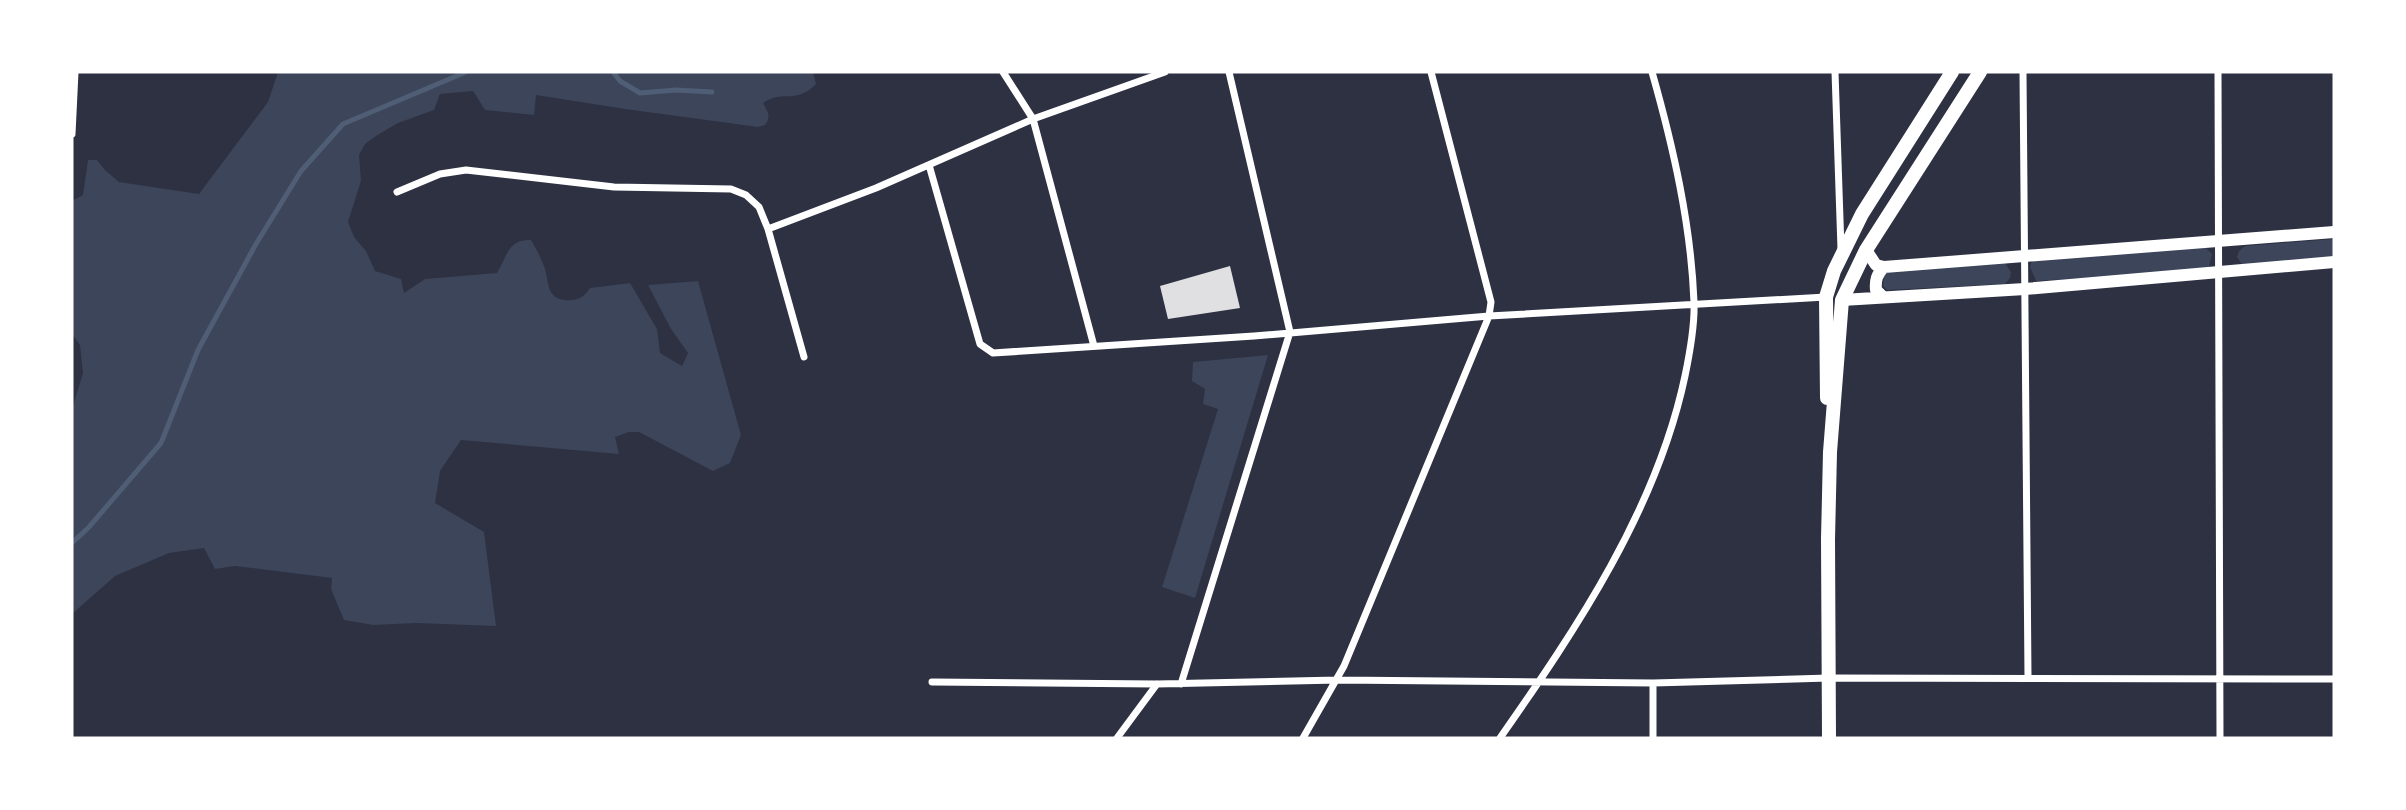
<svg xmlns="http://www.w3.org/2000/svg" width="2406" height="810" font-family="'PT Sans',sans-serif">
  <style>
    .green { fill: #3c4559 }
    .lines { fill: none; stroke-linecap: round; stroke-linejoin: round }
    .stream { stroke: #4f5d75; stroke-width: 5 }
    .building { fill: #e0e0e3 }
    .minor { stroke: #fff; stroke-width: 7 }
    .tertiary { stroke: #fff; stroke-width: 12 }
    .secondary { stroke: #fff; stroke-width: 14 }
  </style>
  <rect width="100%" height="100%" fill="#2d3142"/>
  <!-- green -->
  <path class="green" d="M 278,72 L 813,72 L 816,84 C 796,105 784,89 763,103 C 767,111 772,116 765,125 L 758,127 L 625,109 L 536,95 L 534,115 L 485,110 L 473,91 L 440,94 L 434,110 L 398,123 L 376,136 L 365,144 L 359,155 L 361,181 L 348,222 L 354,237 L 366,251 L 375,271 L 401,279 L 404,293 L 425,279 L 497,273 C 507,256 508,239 531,240 C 536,249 541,257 544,266 C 550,283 545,302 572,300 C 582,299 585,295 590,288 L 630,283 L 657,329 L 660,353 L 682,366 L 688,353 L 671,329 L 648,285 L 698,281 L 741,435 L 730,463 L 713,471 L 639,432 L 629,432 L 615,437 L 619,454 L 461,440 L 440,471 L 435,503 L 484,532 L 496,626 L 416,623 L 373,625 L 344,620 L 331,589 L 332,578 L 235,566 L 215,569 L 204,548 L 169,553 L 115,576 L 72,614 L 72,409 L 83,373 L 80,345 L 72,334 L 72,201 L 83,195 L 88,160 L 97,160 L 105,170 L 119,182 L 199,194 L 268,102 Z
    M 2334,239 L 2334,257 L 2243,266 L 2237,257 L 2239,251 L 2245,246 Z
    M 2205,247 L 2212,254 L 2209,267 L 2206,270 L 2036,281 L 2030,267 L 2032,260 Z
    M 2005,263 L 2011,272 L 2010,278 L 2005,284 L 1887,290 L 1883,286 L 1884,276 L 1888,272 Z
    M 1268,355 L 1195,598 L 1162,587 L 1218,409 L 1203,404 L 1205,389 L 1192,381 L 1193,362 Z"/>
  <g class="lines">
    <!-- stream -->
    <path class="stream" d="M 613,72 L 620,81 L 640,93 L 676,90 L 712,92
      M 72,543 L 89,527 L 161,443 L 198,350 L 256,244 L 301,171 L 343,124 L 466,72"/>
  </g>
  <!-- building -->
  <path class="building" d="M 1230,266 L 1240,308 L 1168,319 L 1160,286 Z"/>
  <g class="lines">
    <!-- minor -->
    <path class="minor" d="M 1003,72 L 1033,119 L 1094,346
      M 1835,72 L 1841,249
      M 2023,72 L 2028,677
      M 2218,72 L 2220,738
      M 72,134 L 75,72
      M 929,165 L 980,344 L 993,353 L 1254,336 L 1489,316 L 1826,297
      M 397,192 L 440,174 L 466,170 L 614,187 L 731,189 L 746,195 L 759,207 L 768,229 L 804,357
      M 768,229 L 876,188 L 1033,119 L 1165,72
      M 932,682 L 1157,684 L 1338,680 L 1653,683 L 1829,678 L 2334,679
      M 1181,684 L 1290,332 L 1229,72
      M 1117,738 L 1157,684
      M 1303,738 L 1344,666 L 1489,316 L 1491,302 L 1431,72
      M 1500,738 C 1577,628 1657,509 1685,376 C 1690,352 1695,326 1694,302 C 1691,224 1673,146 1652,72
      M 1653,738 L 1653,683"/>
    <!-- tertiary -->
    <path class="tertiary" d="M 1866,250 L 1876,265 L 1884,267 L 2334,232
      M 1883,297 L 1876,290 C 1875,280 1877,274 1884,267
      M 1842,300 L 2025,289 L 2334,262"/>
    <!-- secondary -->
    <path class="secondary" d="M 1827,398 L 1826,297 L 1834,271 L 1862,214 L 1952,72
      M 1829,738 L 1828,539 L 1830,452 L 1842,300 L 1866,250 L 1980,72"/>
  </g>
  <!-- border -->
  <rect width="2406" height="810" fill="none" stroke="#ffffff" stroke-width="147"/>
</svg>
